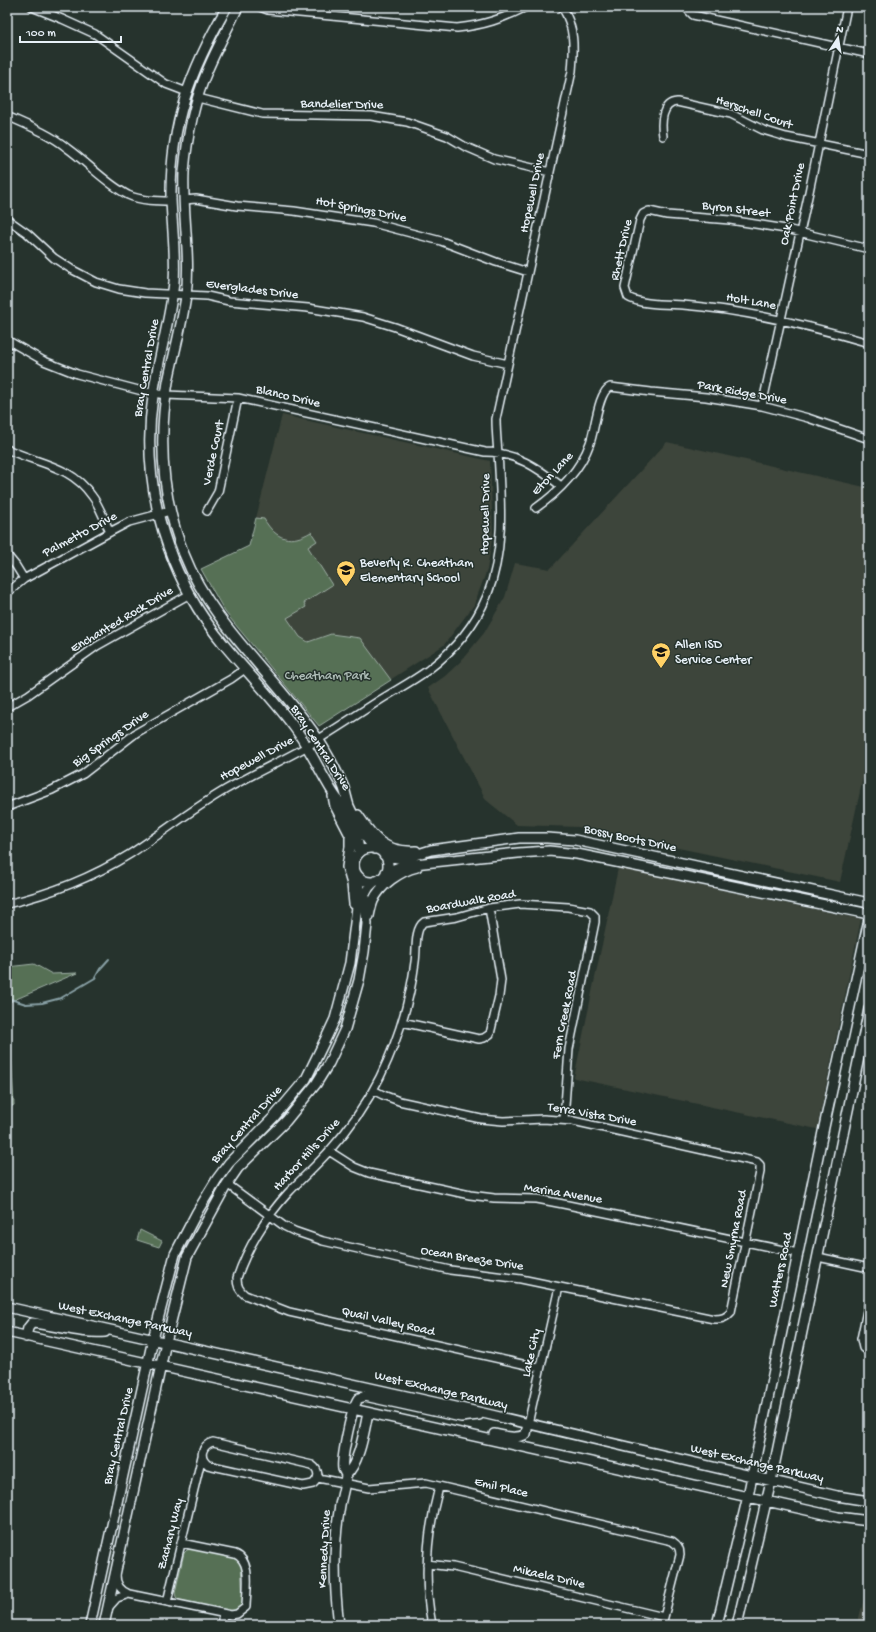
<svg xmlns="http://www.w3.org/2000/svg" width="876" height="1632" font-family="'Gochi Hand',sans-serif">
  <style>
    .built { fill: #3c443a }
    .green { fill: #566f55; stroke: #9fb0a6 }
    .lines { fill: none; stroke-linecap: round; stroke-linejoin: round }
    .stream { stroke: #89a1a6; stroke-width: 2 }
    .street-casing { stroke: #e8f1f8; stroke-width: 10 }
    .secondary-casing { stroke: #e8f1f8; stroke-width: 12 }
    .street { stroke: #26332d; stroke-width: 7 }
    .secondary { stroke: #26332d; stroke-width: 9 }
    .labels { text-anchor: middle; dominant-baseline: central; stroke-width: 3; stroke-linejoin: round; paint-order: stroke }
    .street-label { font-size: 13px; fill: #e8f1f8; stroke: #26332d }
    .poi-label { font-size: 13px; fill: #e8f1f8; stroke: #26332d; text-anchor: start }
    .park-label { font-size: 13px; fill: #aebdb7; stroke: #26332d }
  </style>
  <rect width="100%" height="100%" fill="#26332d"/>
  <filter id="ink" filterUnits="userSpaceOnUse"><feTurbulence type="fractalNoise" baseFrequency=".025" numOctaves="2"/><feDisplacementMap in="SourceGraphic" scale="8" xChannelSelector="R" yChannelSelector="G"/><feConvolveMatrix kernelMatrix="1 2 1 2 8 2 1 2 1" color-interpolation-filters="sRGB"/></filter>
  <g filter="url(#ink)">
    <!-- built -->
    <path class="built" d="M 282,415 L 490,461 L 493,533 L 487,570 L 474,605 L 444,645 L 319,726 L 201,569 L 249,546 Z
      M 667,442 L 869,488 L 869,751 L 840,882 L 578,827 L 517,825 L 486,800 L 428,688 L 445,676 L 460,662 L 484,633 L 505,597 L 515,563 L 550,569 Z
      M 618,868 L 861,919 L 817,1129 L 574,1078 Z
      M 869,1580 L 869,1625 L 857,1625 Z"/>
    <!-- green -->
    <path class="green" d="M 256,518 L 264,519 C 276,540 291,544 311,532 L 317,541 L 308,547 L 332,585 L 304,603 L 306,607 L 287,618 L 300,637 L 308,642 L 331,634 L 360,638 L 391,680 L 319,726 L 225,612 L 201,569 L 249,546 Z
      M 34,964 L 52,974 L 77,973 L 7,1003 L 7,967 Z
      M 7,1052 L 11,1053 L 14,1105 L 7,1109 Z
      M 140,1230 L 162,1241 L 159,1247 L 137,1240 Z
      M 192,1548 L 235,1558 L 241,1564 L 243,1601 L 239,1610 L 233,1612 L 179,1600 L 176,1597 L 175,1593 L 184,1553 L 187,1550 Z"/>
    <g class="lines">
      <!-- stream -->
      <path class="stream" d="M 7,998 L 26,1004 L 42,1003 L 61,998 L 95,978 L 100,969 L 109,959"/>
      <defs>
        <path id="street" d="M 32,7 L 62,19 L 95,34 L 166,84 L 187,92
          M 260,7 L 268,10 L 457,28 C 484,25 502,19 526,7
          M 687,7 L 689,11 L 693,15 L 869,54
          M 198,98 L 262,114 L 371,116 L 407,122 L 447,136 L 464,146 L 494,159 L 550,172
          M 7,116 C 27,125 50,134 67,148 C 88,163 105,183 128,195 C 141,201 158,201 171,201
          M 663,136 C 661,124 661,103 677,102 L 731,114 L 763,130 L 786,137 L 869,154
          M 184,200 L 196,199 L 237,206 L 294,211 L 373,223 L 441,241 L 496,262 L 528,272
          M 7,219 L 27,233 L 54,258 L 71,269 L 96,282 L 119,289 L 145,293 L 207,296 L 229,301 L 308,308 L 363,317 L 395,327 L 473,356 L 508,364
          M 869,249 L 786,229 L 730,220 L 667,215 L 649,211 L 643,214 L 640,220 L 625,288 L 628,297 C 640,305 668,304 683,305 C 746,310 808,325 869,343
          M 7,340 L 44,361 L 77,374 L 146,392 L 166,395 L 238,398 L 485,452 C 515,452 538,468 561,486
          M 762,406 L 809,192 L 847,7
          M 7,449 C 38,464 71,465 92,496 C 100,506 104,520 110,532
          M 536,508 C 559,492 581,469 590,443 C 595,430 598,392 610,387 L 651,392 L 706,397 L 762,406 L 808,418 L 869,439
          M 207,511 L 218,492 L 238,398
          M 7,555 L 16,566 L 24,579
          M 7,593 L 24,579 L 110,532 L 129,522 L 170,511
          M 7,707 L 28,695 L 97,646 L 190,594
          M 7,807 L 52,790 L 83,774 L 136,733 L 231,679 L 245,669
          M 7,904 C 50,894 93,877 130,854 C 162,833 191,810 225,790 C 251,775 279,762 306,747 C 331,732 355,716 380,700 C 396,690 413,681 428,670 C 453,651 475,625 487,596 C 505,551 501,501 498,453 C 497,441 496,430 496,419 L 572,71 C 574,48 575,27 562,7
          M 402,1022 L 479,1039 L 484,1038 L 490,1034 L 499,996 L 501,980 L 489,908
          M 329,1151 L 354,1167 L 369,1173 L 470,1195 L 494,1198 L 537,1199 L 563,1204 L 798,1253
          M 227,1184 L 284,1226 L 294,1231 L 323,1241 L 450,1270 L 521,1279 L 714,1319 C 722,1319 726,1318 731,1312 L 760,1172 L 760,1165 L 757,1162 L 573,1121 L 543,1119 L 503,1121 L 481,1119 L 399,1101 L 383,1095 L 373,1090
          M 818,1257 L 869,1268
          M 869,1301 L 861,1339 L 863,1348 L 869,1352
          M 540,1368 L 289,1312 L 245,1295 C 239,1290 237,1286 237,1278 C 247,1248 266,1217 288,1193 C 302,1178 317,1165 330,1150 C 350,1128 367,1103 380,1077 C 397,1042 410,1001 415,962 C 417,950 414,929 424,922 L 457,917 L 489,908 L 520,904 L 568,907 L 590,911 L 595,916 L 595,922 L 569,1049 L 564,1120
          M 528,1424 L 559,1287
          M 213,1442 L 312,1465 C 319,1470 320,1478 313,1484 L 303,1486 L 208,1465 C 198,1457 202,1445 213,1442 Z
          M 318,1478 L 369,1488 L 426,1483 L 672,1541 C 678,1545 680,1548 680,1555 L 662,1625
          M 427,1564 L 453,1567 L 664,1617
          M 116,1575 C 116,1584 121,1591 129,1594 L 231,1615 L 237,1614 L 246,1607 C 246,1591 253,1561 235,1554 L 181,1543
          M 167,1602 L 202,1456
          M 109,1607 L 117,1598 L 129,1594
          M 221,1625 L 223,1614
          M 432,1625 C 423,1578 427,1532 439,1487"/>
        <path id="secondary" d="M 227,7 C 190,71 170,124 171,199 C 172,227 176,255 174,282 C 170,321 158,358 153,396 C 142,470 159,546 198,609 C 225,652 264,686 294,727 C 309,747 319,770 332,791 C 335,796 339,801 342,806 C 350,820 359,837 359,853
          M 238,7 C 228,28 217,48 208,69 C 194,101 187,137 184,172 C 182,213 191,255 186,296 C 182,325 174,353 168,382 C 158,440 162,499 184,554 C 212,626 276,676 318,739 C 328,755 337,771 344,788 C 346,794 347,800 349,806 C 356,822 363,836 375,849
          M 333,796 L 335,806 L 350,835 L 350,847 L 347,867 L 352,884 L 354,904
          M 358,815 C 374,839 385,853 416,851
          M354 865a17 17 0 1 1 34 0a17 17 0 1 1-34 0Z
          M 384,855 L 402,859 L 431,850 L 519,838 L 547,838 L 575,840 L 869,903
          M 386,872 L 405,865 L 518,853 L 549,851 L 577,854 L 869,914
          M 369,916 C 370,911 371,906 373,901 C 380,885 400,871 417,867
          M 7,1307 L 487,1414 L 837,1496 L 869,1501
          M 7,1332 L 838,1517 L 869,1521
          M 26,1337 L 28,1328 L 32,1323 C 56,1325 80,1334 105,1332
          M 494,1434 C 505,1436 516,1440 526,1434 L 528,1424
          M 346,1475 C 360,1462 364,1431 368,1413
          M 90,1625 L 153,1339 L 175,1254 L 197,1212 L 217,1179 L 229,1163 L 274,1117 L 306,1079 L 328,1034 L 335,1019 L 350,963 L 359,891 L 358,876
          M 104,1625 L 166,1342 L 187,1257 L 227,1184 L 238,1168 L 286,1121 L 316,1084 L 329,1063 L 345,1029 L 359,980 L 364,952 L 367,924 L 365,894 L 369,887 L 375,881
          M 339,1625 C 334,1585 333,1545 340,1505 C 342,1495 345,1485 346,1475 C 345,1473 344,1471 343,1469 C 341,1461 352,1403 359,1398 C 359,1398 364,1397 365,1396 L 461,1417 L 479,1415
          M 717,1625 L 748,1496 L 824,1127 L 869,919
          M 737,1625 L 771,1481 L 869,1009"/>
      </defs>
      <!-- street casing -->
      <use href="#street" class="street-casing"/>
      <!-- secondary casing -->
      <use href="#secondary" class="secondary-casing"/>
      <!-- street -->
      <use href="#street" class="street"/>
      <!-- secondary -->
      <use href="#secondary" class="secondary"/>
    </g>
  </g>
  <!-- icons -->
  <defs>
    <symbol id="school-pin" viewBox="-11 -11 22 30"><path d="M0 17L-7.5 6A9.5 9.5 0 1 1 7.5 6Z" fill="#ffd166" stroke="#26332d"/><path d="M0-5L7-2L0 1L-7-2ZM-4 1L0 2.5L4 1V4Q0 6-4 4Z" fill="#111"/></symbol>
  </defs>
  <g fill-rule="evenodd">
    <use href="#school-pin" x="335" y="559" width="22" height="30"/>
    <use href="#school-pin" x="650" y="641" width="22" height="30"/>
  </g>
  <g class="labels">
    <!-- street labels -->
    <g class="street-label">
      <text transform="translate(342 105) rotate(1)">Bandelier Drive</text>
      <text transform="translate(754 113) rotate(19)">Herschell Court</text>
      <text transform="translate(533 193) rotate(-78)">Hopewell Drive</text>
      <text transform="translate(793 204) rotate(-78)">Oak Point Drive</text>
      <text transform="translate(361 210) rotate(11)">Hot Springs Drive</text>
      <text transform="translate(736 210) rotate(7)">Byron Street</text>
      <text transform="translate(622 250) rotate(-77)">Rhett Drive</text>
      <text transform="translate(252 290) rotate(7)">Everglades Drive</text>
      <text transform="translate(751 302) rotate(10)">Holt Lane</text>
      <text transform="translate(147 368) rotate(-80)">Bray Central Drive</text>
      <text transform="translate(742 393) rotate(10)">Park Ridge Drive</text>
      <text transform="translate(288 397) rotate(13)">Blanco Drive</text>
      <text transform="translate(214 453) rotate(-78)">Verde Court</text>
      <text transform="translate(553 474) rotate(-47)">Eton Lane</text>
      <text transform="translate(486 514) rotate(-89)">Hopewell Drive</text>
      <text transform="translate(80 535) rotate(-28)">Palmetto Drive</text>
      <text transform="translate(122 620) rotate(-31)">Enchanted Rock Drive</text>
      <text transform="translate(111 739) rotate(-35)">Big Springs Drive</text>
      <text transform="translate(320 748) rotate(57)">Bray Central Drive</text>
      <text transform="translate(257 759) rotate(-28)">Hopewell Drive</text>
      <text transform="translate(630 839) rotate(12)">Bossy Boots Drive</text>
      <text transform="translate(471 902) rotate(-10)">Boardwalk Road</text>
      <text transform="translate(565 1015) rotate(-79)">Fern Creek Road</text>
      <text transform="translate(592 1115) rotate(10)">Terra Vista Drive</text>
      <text transform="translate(247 1125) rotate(-48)">Bray Central Drive</text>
      <text transform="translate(307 1155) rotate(-48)">Harbor Hills Drive</text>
      <text transform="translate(563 1194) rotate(9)">Marina Avenue</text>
      <text transform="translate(734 1239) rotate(-79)">New Smyrna Road</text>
      <text transform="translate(472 1259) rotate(9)">Ocean Breeze Drive</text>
      <text transform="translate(781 1270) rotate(-78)">Watters Road</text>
      <text transform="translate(125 1320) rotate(12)">West Exchange Parkway</text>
      <text transform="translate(388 1322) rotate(13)">Quail Valley Road</text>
      <text transform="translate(532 1353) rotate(-77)">Lake City</text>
      <text transform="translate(441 1391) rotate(13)">West Exchange Parkway</text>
      <text transform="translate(119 1436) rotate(-77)">Bray Central Drive</text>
      <text transform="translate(757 1464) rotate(13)">West Exchange Parkway</text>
      <text transform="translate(501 1488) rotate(13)">Emil Place</text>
      <text transform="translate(171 1534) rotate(-76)">Zachary Way</text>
      <text transform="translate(325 1549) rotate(-87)">Kennedy Drive</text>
      <text transform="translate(549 1577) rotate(13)">Mikaela Drive</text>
    </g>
    <!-- poi labels -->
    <g class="poi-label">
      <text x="360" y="563">Beverly R. Cheatham<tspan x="360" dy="15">Elementary School</tspan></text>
      <text x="675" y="645">Allen ISD<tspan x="675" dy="15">Service Center</tspan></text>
    </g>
    <!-- park labels -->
    <g class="park-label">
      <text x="327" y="676">Cheatham Park</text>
    </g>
  </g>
  <!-- margin -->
  <rect width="876" height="1632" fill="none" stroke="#26332d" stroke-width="24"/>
  <rect x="12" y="12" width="852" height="1608" fill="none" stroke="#e8f1f8" stroke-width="1.5" filter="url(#ink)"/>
  <!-- north arrow -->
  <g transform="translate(838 38) rotate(12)" stroke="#26332d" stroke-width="3" paint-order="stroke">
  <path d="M0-3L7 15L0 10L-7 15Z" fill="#e8f1f8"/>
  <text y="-6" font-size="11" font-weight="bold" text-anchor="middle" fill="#e8f1f8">N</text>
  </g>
  <!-- scale -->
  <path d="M20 36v6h101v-6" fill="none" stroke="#e8f1f8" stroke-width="2"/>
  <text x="26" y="36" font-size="12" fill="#e8f1f8" stroke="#26332d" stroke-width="3" paint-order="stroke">100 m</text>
</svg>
